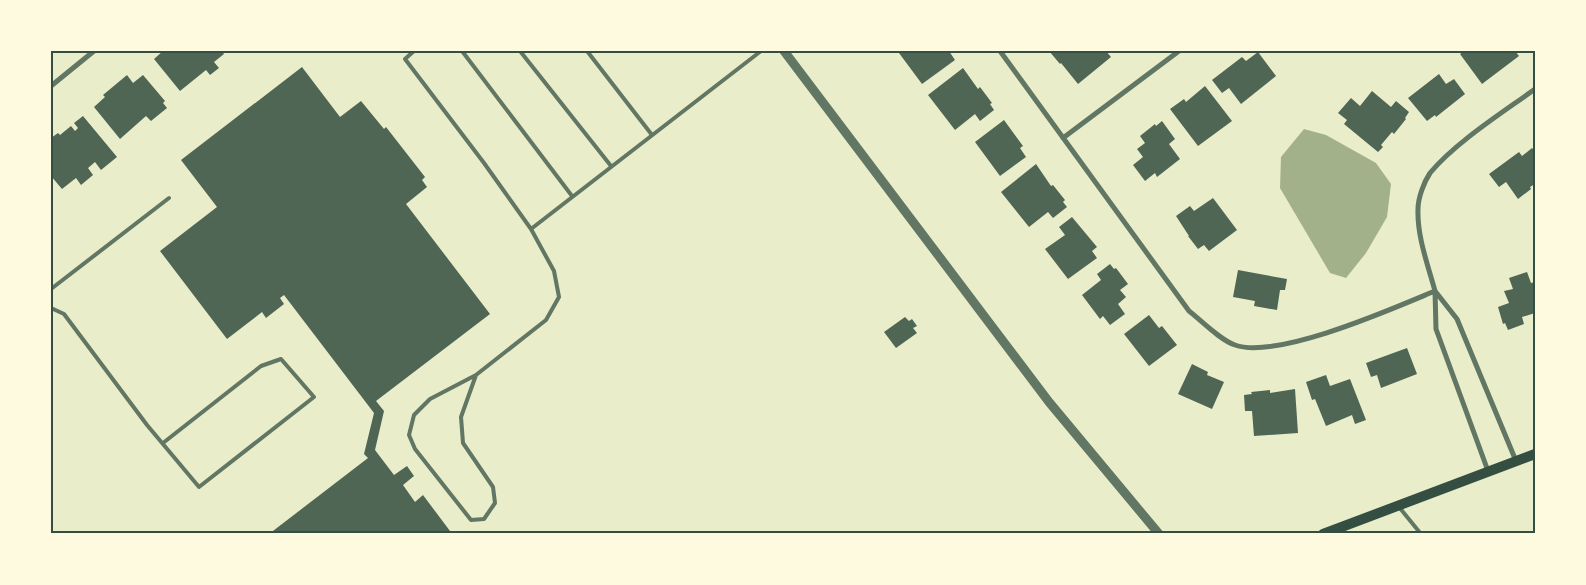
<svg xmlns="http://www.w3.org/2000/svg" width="1586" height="585" font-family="'Exo 2',sans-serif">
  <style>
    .water { fill: #a3b18a }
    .building { fill: #4f6655 }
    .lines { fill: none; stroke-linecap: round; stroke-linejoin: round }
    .service { stroke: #617663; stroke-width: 4 }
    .minor { stroke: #617663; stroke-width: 5 }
    .tertiary { stroke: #617663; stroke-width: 9 }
    .secondary { stroke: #344e41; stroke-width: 10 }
    .neatline { fill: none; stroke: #344e41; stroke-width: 2 }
  </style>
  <rect width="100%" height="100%" fill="#e9edc9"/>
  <!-- water -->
  <path class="water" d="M 1304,129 L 1326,135 L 1376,163 L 1391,184 L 1387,217 L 1366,253 L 1346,278 L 1330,273 L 1280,188 L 1281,157 Z"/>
  <!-- building -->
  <path class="building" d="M 163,51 L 222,51 L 224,54 L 214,62 L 219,68 L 210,75 L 206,70 L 180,91 L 154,59 Z
    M 901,51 L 949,51 L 955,60 L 922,84 L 899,53 Z
    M 1049,51 L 1106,51 L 1111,57 L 1078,84 L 1061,63 L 1060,64 Z
    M 1464,51 L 1515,51 L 1519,56 L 1482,84 L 1460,54 Z
    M 1258,52 L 1276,76 L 1241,104 L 1229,88 L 1222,93 L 1212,80 L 1242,57 L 1246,61 Z
    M 302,67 L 340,117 L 361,101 L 384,129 L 386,127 L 425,177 L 422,180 L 427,187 L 406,204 L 490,314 L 376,401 L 384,411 L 375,450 L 394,475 L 407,466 L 414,476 L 403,485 L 415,502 L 423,495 L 450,531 L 449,532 L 451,534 L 269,534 L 368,458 L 364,454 L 374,413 L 284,295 L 280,298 L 284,304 L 266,318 L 262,312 L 227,339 L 160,251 L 217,207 L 181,160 Z
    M 963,68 L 978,89 L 980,87 L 992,103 L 990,104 L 994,110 L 980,121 L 975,114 L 955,130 L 928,95 Z
    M 1439,74 L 1446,84 L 1454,79 L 1465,94 L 1436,117 L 1435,115 L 1427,121 L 1408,98 Z
    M 127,75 L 133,83 L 143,75 L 165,101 L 163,103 L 167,108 L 151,121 L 146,116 L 120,139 L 94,107 L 105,97 L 103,95 Z
    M 1205,86 L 1232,121 L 1198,146 L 1170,109 L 1184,99 L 1186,102 Z
    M 1372,91 L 1391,107 L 1396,101 L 1409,112 L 1405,118 L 1406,119 L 1394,134 L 1392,132 L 1381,145 L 1383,147 L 1378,152 L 1344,124 L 1347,120 L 1338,113 L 1351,98 L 1360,106 Z
    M 83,116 L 117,157 L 101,170 L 95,162 L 88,168 L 93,175 L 81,185 L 76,178 L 62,189 L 51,176 L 51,138 L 58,133 L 60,135 L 71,126 L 75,131 L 78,128 L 74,123 Z
    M 1004,120 L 1023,146 L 1020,148 L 1026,157 L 1000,176 L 975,142 Z
    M 1162,121 L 1175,139 L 1169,144 L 1180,159 L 1157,177 L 1155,173 L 1145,181 L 1133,165 L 1143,157 L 1137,149 L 1145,143 L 1140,136 L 1155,124 L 1156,126 Z
    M 1532,148 L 1535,151 L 1535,184 L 1530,187 L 1531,189 L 1518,199 L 1506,182 L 1499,187 L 1489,174 L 1519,152 L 1522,156 Z
    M 1036,164 L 1051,186 L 1053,185 L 1065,200 L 1063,202 L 1067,207 L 1053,218 L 1048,212 L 1029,227 L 1001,192 Z
    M 1213,198 L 1237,230 L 1209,251 L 1204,245 L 1198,249 L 1188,236 L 1189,236 L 1176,216 L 1190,206 L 1194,211 Z
    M 1072,217 L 1097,247 L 1092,251 L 1097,258 L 1068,279 L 1045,249 L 1065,235 L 1059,227 Z
    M 1110,264 L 1114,269 L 1116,268 L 1128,284 L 1120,290 L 1126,297 L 1118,304 L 1125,314 L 1110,325 L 1103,316 L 1100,319 L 1082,295 L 1101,280 L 1097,274 Z
    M 1238,270 L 1287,279 L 1285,290 L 1280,290 L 1277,310 L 1254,306 L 1255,301 L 1233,297 Z
    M 1527,272 L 1531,283 L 1535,282 L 1535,313 L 1522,317 L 1524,324 L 1508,330 L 1505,323 L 1503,324 L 1498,307 L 1509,303 L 1504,291 L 1513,289 L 1509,278 Z
    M 1149,315 L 1159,328 L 1162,326 L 1177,345 L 1149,366 L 1124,334 Z
    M 905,317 L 909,321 L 912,319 L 917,326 L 913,328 L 917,333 L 896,348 L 884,332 Z
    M 1407,348 L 1417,374 L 1381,388 L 1377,375 L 1371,377 L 1366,363 Z
    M 1192,364 L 1208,372 L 1207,375 L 1224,382 L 1212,409 L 1178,394 Z
    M 1326,375 L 1330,386 L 1350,379 L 1366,420 L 1355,424 L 1352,415 L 1326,426 L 1315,399 L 1312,400 L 1306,382 Z
    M 1295,389 L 1298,433 L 1254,436 L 1252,411 L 1245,411 L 1244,395 L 1252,394 L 1251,392 L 1270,390 L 1270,393 Z"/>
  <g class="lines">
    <!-- service -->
    <path class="service" d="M 414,51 L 405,59 L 484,163 L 531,229 L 554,271 L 559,297 L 546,320 L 476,375 L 461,417 L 463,443 L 493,487 L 495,503 L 484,519 L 471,520 L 415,449 L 409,435 L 414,415 L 430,399 L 476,375
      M 462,51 L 572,196
      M 520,51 L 611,166
      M 587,51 L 652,135
      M 531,229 L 761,51
      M 51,289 L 169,198
      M 51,308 L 64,314 L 147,425 L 199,487 L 314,397 L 281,359 L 261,366 L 163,443
      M 1399,507 L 1421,534"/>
    <!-- minor -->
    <path class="minor" d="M 1000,51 L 1189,311 C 1202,321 1220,340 1235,345 C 1277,360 1394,308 1435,291 C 1428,265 1417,237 1418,209 C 1418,198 1424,182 1430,173 C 1456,142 1502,113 1535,89
      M 51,86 L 94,51
      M 1063,138 L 1179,51
      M 1488,471 L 1436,329 L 1435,291 L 1457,319 L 1516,461"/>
    <!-- tertiary -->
    <path class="tertiary" d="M 784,51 L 1049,402 L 1159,534"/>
    <!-- secondary -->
    <path class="secondary" d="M 1323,534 L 1535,454"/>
  </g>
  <!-- border -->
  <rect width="1586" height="585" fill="none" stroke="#fefae0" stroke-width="105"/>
  <rect x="52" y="52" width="1482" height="480" class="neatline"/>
</svg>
